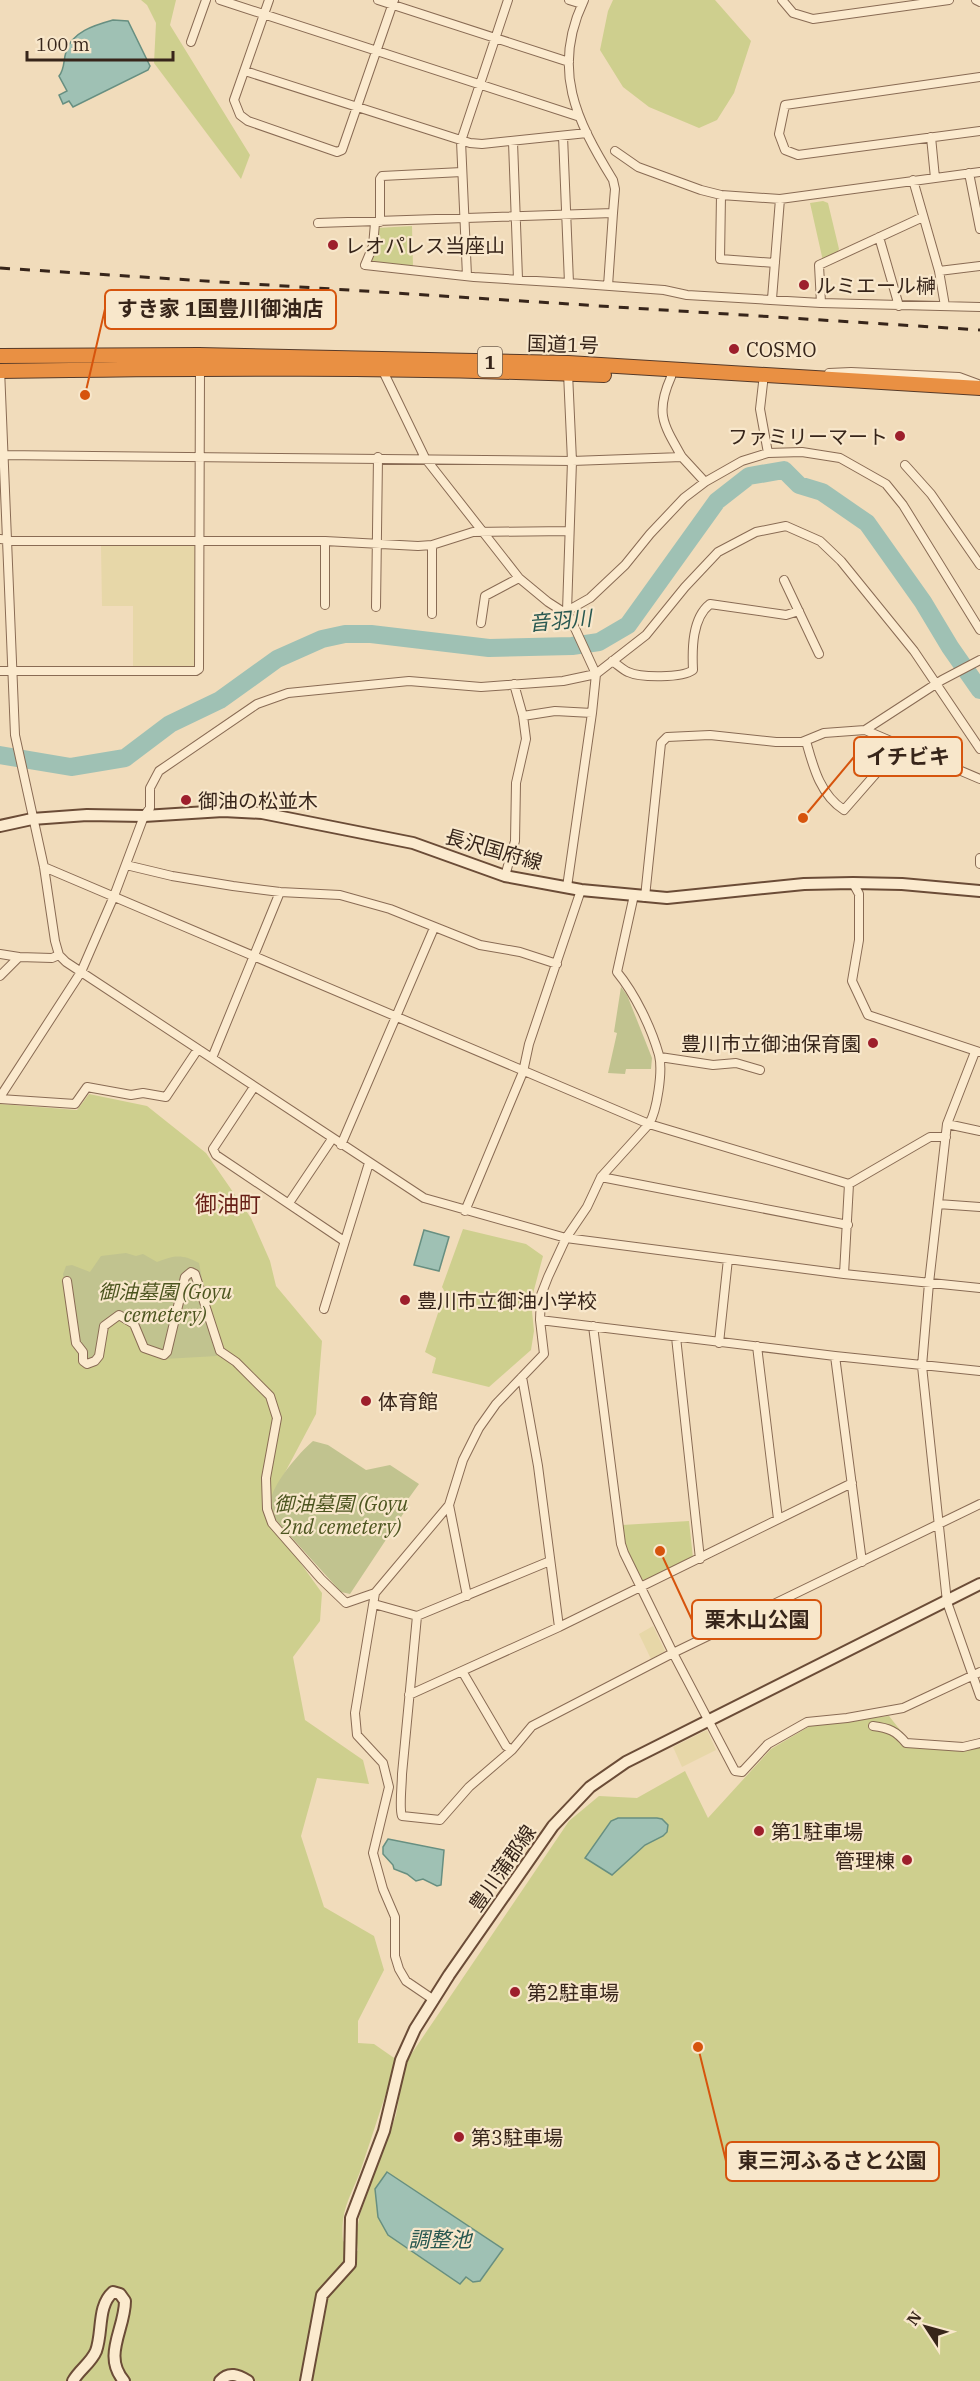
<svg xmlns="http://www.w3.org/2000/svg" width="980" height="2381" font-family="'IBM Plex Serif','Noto Sans JP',serif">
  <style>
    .farmland { fill: #e7d7a8 }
    .green { fill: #cecf8e }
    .cemetery { fill: #c1c38f }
    .water { fill: #9fc1b4; stroke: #678f81; stroke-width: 1.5 }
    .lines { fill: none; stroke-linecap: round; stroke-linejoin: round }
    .river { stroke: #9fc1b4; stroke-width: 18 }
    .street-casing { stroke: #896b54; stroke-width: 10 }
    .secondary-casing { stroke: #6b4c37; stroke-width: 14 }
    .highway-casing { stroke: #563a29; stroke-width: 16 }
    .street { stroke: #fbeace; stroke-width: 8 }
    .secondary { stroke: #fbeace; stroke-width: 10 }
    .highway { stroke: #e99043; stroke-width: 14 }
    .rail { stroke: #37251a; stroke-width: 3; stroke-dasharray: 10 10; stroke-linecap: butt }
    .poi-dot { fill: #9d1f2c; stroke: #f8e7cb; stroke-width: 2 }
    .labels { text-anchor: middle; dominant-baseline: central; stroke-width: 4.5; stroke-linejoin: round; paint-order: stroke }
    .shield { fill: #f8e7cb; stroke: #715f4f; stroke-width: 1.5 }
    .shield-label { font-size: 18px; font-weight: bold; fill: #37251a }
    .poi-label { font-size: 20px; fill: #37251a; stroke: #f8e7cb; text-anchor: start }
    .street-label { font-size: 20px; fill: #37251a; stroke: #f8e7cb }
    .park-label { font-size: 20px; font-style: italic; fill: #4c551f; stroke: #f8e7cb }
    .water-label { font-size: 21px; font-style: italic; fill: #285850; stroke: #f8e7cb }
    .quarter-label { font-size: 22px; fill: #671f16; stroke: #f8e7cb }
    .leader { fill: none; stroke: #d6540d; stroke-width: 2 }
    .callout-dot { fill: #d6540d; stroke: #f8e7cb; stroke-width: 2 }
    .callout { fill: #f8e7cb; stroke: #d6540d; stroke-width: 2 }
    .callout-label { font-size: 21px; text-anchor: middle; font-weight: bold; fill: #37251a }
  </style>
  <rect width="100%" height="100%" fill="#f1dcbb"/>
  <!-- farmland -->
  <path class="farmland" d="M 195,545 L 196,667 L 133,668 L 133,606 L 102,606 L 101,546 Z
    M 653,1626 L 665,1651 L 651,1659 L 639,1634 Z
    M 707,1730 L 716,1750 L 682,1767 L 673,1747 Z"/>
  <!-- green -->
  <path class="green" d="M 141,0 L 176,0 L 170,25 L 250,155 L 241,179 L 154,63 L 156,23 L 147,5 Z
    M 613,0 L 715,0 L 751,41 L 734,93 L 717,120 L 699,128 L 649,107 L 623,87 L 600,50 L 608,11 Z
    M 823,201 L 828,203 L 839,249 L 837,253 L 823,261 L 810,203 Z
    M 412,226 L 413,267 L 368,262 L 377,228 Z
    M 89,1094 L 147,1106 L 206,1153 L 251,1218 L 270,1261 L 276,1286 L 322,1341 L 316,1414 L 264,1512 L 322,1593 L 320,1621 L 293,1657 L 305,1720 L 363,1760 L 369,1784 L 317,1778 L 301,1836 L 324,1907 L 374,1936 L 384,1970 L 358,2021 L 358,2043 L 374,2044 L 397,2060 C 385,2095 374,2131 362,2166 C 352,2196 340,2207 343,2241 L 358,2251 L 356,2235 L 360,2214 L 396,2115 L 404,2069 L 410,2056 L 569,1821 L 599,1796 L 637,1798 L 685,1771 L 708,1818 L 771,1749 L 810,1726 L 889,1716 L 912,1745 L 968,1750 L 980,1746 L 980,2381 L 0,2381 L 0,1104 L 77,1110 Z
    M 463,1229 L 526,1244 L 543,1256 L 531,1301 L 534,1331 L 531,1350 L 489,1387 L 432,1373 L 436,1358 L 425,1352 L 445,1292 L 442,1287 Z
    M 689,1521 L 693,1558 L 644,1581 L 640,1580 L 624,1543 L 622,1525 Z"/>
  <!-- cemetery -->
  <path class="cemetery" d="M 621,987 L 627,995 L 652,1058 L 651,1069 L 626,1069 L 625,1074 L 608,1073 L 617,1033 L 614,1032 Z
    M 126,1253 L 136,1256 L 143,1254 L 157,1262 C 175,1255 182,1254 199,1263 L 217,1356 L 164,1359 L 139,1349 L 131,1327 L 118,1319 L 108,1326 L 101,1356 L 97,1361 L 80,1360 L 79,1353 L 71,1340 L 63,1274 L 66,1266 L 72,1265 L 90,1272 L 101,1256 Z
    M 313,1441 L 328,1445 L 366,1470 L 390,1465 L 419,1484 L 406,1502 L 409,1505 L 350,1594 L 341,1592 L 274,1518 C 272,1512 269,1505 271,1499 C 275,1481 299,1453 313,1441 Z"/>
  <!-- water -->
  <path class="water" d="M 113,20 L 128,21 L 150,66 L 148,70 L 73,107 L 69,101 L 63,104 L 59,95 L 67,91 L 59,76 C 65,69 63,61 66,52 C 71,32 95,25 113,20 Z
    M 424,1230 L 449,1237 L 439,1271 L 414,1265 Z
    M 618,1818 L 657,1818 L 662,1819 L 668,1825 L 667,1832 L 663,1836 L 645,1845 L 612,1875 L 585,1858 L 611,1821 Z
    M 388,1839 L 444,1850 L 441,1885 L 437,1886 L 423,1879 L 416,1881 L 407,1874 L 394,1869 L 393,1865 L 383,1854 L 383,1847 Z
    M 387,2172 L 503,2249 L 480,2281 L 473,2282 L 466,2277 L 460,2284 L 388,2235 L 378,2217 L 375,2189 Z"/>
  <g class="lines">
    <!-- river -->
    <path class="river" d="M 0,755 L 71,767 L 125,758 L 170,724 L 220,700 L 277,659 L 322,639 L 345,634 L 371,634 L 489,648 L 572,646 L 599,642 L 628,625 L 717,501 L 749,476 L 784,470 L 799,485 L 822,492 L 867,523 L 923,602 L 950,647 L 980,690"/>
    <defs>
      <path id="street" d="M 220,0 L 577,116
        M 269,0 L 234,100 L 240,115 L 248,121 L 337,152 L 342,150 L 394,0
        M 378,0 L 569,62
        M 569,0 L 582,4
        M 782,0 L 793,13 L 813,19 L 949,0
        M 976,0 L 980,2
        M 191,42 L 206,0
        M 245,71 L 470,143 L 482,144 L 587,133
        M 980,77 L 785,105 L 779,134 L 785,150 L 798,155 L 980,131
        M 563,136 L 569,283 L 664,290 L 687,295 L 821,303 L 980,307
        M 931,137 L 935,178
        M 513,142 L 518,279
        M 615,151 L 638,167 L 701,190 L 721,195 L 780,199 L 980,172
        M 969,173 L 980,229
        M 913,180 L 939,271 L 945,306
        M 721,195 L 720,259 L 775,263
        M 380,222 L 380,179 L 382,176 L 462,172
        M 318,223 L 613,213 L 615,189 L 613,180 C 576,120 551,69 584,0
        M 375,223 L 373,246 L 365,265 L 474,277 L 569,283
        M 879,237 L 899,306
        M 939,271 L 980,266
        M 467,276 L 461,141 L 508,0
        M 608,286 L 613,213
        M 772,299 L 780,199
        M 821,303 L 819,265 L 923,217
        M 0,369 L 15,735 L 44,867 L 55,941 L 59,955 L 66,962 L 424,1198 L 566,1238 L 844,1274 L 980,1288
        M 382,369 L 425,458 L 519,578 L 548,602 L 562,611 L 567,611 L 590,598 L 625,565 L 650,534 L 684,498 L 705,482 L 742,461 L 768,453 L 802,452 L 840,458 L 886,484 L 903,505 L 980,630
        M 829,373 L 851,372 L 959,377 L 978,384
        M 671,377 C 655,413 663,424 682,457
        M 763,383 L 760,409 L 768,453
        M 1,455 L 572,461 L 682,457 L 705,482
        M 905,465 L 931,494 L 980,565
        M 0,539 L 17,541 L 325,541 L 418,546 L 432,545 L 473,532 L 569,531
        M 325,541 L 325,605
        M 432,545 L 432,614
        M 784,580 L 819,654
        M 376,607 L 378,457
        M 481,623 L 485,596 L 519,578
        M 612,661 C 617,664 623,670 628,672 C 641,678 682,678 693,670 C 692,649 692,618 710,604 L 786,615 L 799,611
        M 0,671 L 196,671 L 199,669 L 200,368
        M 523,716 L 555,711 L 592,713
        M 865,730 L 942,680 L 980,660
        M 806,741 C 813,766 820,795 844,810 L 900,746
        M 980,858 L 980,864
        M 126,865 L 172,876 L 233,886 L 280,892 L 340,895 L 390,909 L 480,945 L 520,952 L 557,964
        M 44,867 L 649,1124 L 849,1184 L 930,1137 L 946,1137
        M 505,876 L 515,841 L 516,783 L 526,739 L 523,716 L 514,684
        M 853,883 L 859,894 L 859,940 L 852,981 L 868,1015 L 979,1052
        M 567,887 L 592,713 L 596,674 L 567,611 L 572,461 L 568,373
        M 645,897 L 661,743 L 667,737 L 710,735 L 776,742 L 802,742 L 824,733 L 865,730 L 980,779
        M 0,954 L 19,957
        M 0,976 L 19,957 L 52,958 L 59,955
        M 975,1052 L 947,1124 L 929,1283 L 922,1366 L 947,1602 L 980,1696
        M 660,1057 L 713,1065 L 736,1063 L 760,1070
        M 212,1058 L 280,892
        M 254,1087 L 213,1149 L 216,1155 L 344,1241
        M 0,1097 L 81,972 L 114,896 L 144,816 L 150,808 L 150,788 L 159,771 L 257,704 L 288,693 L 409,681 L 481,687 L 563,681 L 596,674 L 646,635 L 685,587 L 718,552 L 756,532 L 786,526 L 820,541 L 841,561 L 914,651 L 980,749
        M 0,1099 L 75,1104 L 87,1087 L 131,1095 L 143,1093 L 166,1097 L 198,1049
        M 947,1124 L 980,1131
        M 341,1145 L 434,928
        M 601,1177 L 848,1225
        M 289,1203 L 332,1139
        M 938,1204 L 980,1207
        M 465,1211 L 523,1072 L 529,1044 L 581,890
        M 844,1274 L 849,1184
        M 67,1281 L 76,1343 L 83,1352 L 83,1361 L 87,1364 L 95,1361 L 99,1356 L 104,1326 L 119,1315 L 134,1324 L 144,1348 L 164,1355 L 167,1352 L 185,1277 L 191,1272 L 195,1274 L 220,1351 L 236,1362 L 270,1396 L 277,1418 L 266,1478 L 267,1509 L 272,1523 L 321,1579 L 346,1603 L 375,1593 L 449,1505 L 463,1460 L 479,1428 L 496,1404 L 544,1354 L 540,1320 L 541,1295 L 548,1277 L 566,1238 L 587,1207 L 601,1177 L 649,1124 C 657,1111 663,1071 659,1055 C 651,1027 635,994 617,972 L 634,895
        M 324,1309 L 369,1163
        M 540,1320 L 835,1356 L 980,1371
        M 676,1337 L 700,1559
        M 719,1343 L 728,1259
        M 757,1346 L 778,1519
        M 835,1356 L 862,1562
        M 522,1377 L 538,1466 L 559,1627
        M 980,1504 L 673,1653 L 735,1771 L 742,1772 L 768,1744 L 807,1722 L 847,1718 L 903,1708 L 980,1672
        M 449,1505 L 467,1596
        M 375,1593 L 355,1713 L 357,1735 L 383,1763 L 389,1787 L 373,1853 L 383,1889 L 395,1917 L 395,1956 L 399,1969 L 406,1981 L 434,2000
        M 374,1604 L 417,1616
        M 462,1671 L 506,1746 L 512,1750 L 532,1726 L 673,1653 L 624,1553 L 621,1544 L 593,1326
        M 409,1695 L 559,1627 L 852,1483
        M 873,1726 C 889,1728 896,1731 906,1743 L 963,1747 L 980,1743
        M 512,1750 L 469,1787 L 440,1820 L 402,1816 C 399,1808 402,1785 402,1774 L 417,1616 L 550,1561"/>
      <path id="secondary" d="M 0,826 L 32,819 L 87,815 L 144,816 L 223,811 L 262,813 L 413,843 L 505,876 L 581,890 L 667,898 L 804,884 L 853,883 L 902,884 L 980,891
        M 73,2381 C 79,2370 91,2363 96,2351 C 103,2332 97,2306 113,2292 L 120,2294 L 125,2301 C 125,2329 102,2356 124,2381
        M 220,2381 C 229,2371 238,2375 248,2381
        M 306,2381 L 322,2295 L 350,2264 L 351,2218 L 384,2131 L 401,2060 L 415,2029 L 449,1975 L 553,1826 L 590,1787 L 626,1762 L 980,1584"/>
      <path id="highway" d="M 0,356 L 199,355 L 568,363 L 980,388
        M 0,371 C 201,368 402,367 604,375"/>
    </defs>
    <!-- street casing -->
    <use href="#street" class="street-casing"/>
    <!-- secondary casing -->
    <use href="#secondary" class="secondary-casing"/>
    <!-- highway casing -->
    <use href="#highway" class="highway-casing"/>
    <!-- street -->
    <use href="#street" class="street"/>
    <!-- secondary -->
    <use href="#secondary" class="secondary"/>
    <!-- highway -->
    <use href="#highway" class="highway"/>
    <!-- rail -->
    <path class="rail" d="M 0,268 L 980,330"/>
  </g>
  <!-- markers -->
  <g class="poi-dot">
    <circle cx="333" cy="245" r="6"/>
    <circle cx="804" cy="285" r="6"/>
    <circle cx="734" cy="349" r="6"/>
    <circle cx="900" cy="436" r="6"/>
    <circle cx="186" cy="800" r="6"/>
    <circle cx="873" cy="1043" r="6"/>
    <circle cx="405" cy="1300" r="6"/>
    <circle cx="366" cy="1401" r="6"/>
    <circle cx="759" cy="1831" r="6"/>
    <circle cx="907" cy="1860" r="6"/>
    <circle cx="515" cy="1992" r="6"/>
    <circle cx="459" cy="2137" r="6"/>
  </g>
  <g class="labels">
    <!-- shield labels -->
    <rect class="shield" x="478" y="347" width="24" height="30" rx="4.5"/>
    <g class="shield-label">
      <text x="490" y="362">1</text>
    </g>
    <!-- poi labels -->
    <g class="poi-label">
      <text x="345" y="245">レオパレス当座山</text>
      <text x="816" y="285">ルミエール榊</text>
      <text x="746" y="349">COSMO</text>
      <text x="888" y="436" text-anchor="end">ファミリーマート</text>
      <text x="198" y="800">御油の松並木</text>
      <text x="861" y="1043" text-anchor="end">豊川市立御油保育園</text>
      <text x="417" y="1300">豊川市立御油小学校</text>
      <text x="378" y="1401">体育館</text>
      <text x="771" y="1831">第1駐車場</text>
      <text x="895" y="1860" text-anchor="end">管理棟</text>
      <text x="527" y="1992">第2駐車場</text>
      <text x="471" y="2137">第3駐車場</text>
    </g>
    <!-- street labels -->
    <g class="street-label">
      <text transform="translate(563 344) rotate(2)">国道1号</text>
      <text transform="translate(494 849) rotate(16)">長沢国府線</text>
      <text transform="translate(502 1868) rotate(-55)">豊川蒲郡線</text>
    </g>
    <!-- park labels -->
    <g class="park-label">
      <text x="165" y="1291">御油墓園 (Goyu<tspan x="165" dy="23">cemetery)</tspan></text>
      <text x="341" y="1503">御油墓園 (Goyu<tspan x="341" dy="23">2nd cemetery)</tspan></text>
    </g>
    <!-- water labels -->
    <g class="water-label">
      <text transform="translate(560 620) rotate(-5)">音羽川</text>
      <text x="440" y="2239">調整池</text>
    </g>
    <!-- quarter labels -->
    <g class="quarter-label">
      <text x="228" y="1203">御油町</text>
    </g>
  </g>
  <!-- callouts -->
  <path class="leader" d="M85 395L105 309M803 818L854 757M660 1551L692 1620M698 2047L726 2161"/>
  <g class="callout-dot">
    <circle cx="85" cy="395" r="6"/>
    <circle cx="803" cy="818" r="6"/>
    <circle cx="660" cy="1551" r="6"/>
    <circle cx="698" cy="2047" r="6"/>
  </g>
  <g class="callout">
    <rect x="105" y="290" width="231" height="39" rx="6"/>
    <rect x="854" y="737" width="108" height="39" rx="6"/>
    <rect x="692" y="1600" width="129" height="39" rx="6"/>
    <rect x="726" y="2142" width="213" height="39" rx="6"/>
  </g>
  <g class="callout-label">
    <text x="220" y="316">すき家 1国豊川御油店</text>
    <text x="908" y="764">イチビキ</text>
    <text x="757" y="1627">栗木山公園</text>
    <text x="832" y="2168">東三河ふるさと公園</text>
  </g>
  <!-- north arrow -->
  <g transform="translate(926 2327) rotate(306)" stroke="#f8e7cb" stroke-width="4.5" paint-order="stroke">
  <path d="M0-4.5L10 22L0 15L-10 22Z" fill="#37251a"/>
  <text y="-9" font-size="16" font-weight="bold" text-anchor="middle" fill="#37251a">N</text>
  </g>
  <!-- scale -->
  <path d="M27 51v9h146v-9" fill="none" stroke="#37251a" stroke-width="3"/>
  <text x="36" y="51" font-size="18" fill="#37251a" stroke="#f8e7cb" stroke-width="4.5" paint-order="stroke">100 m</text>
</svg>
